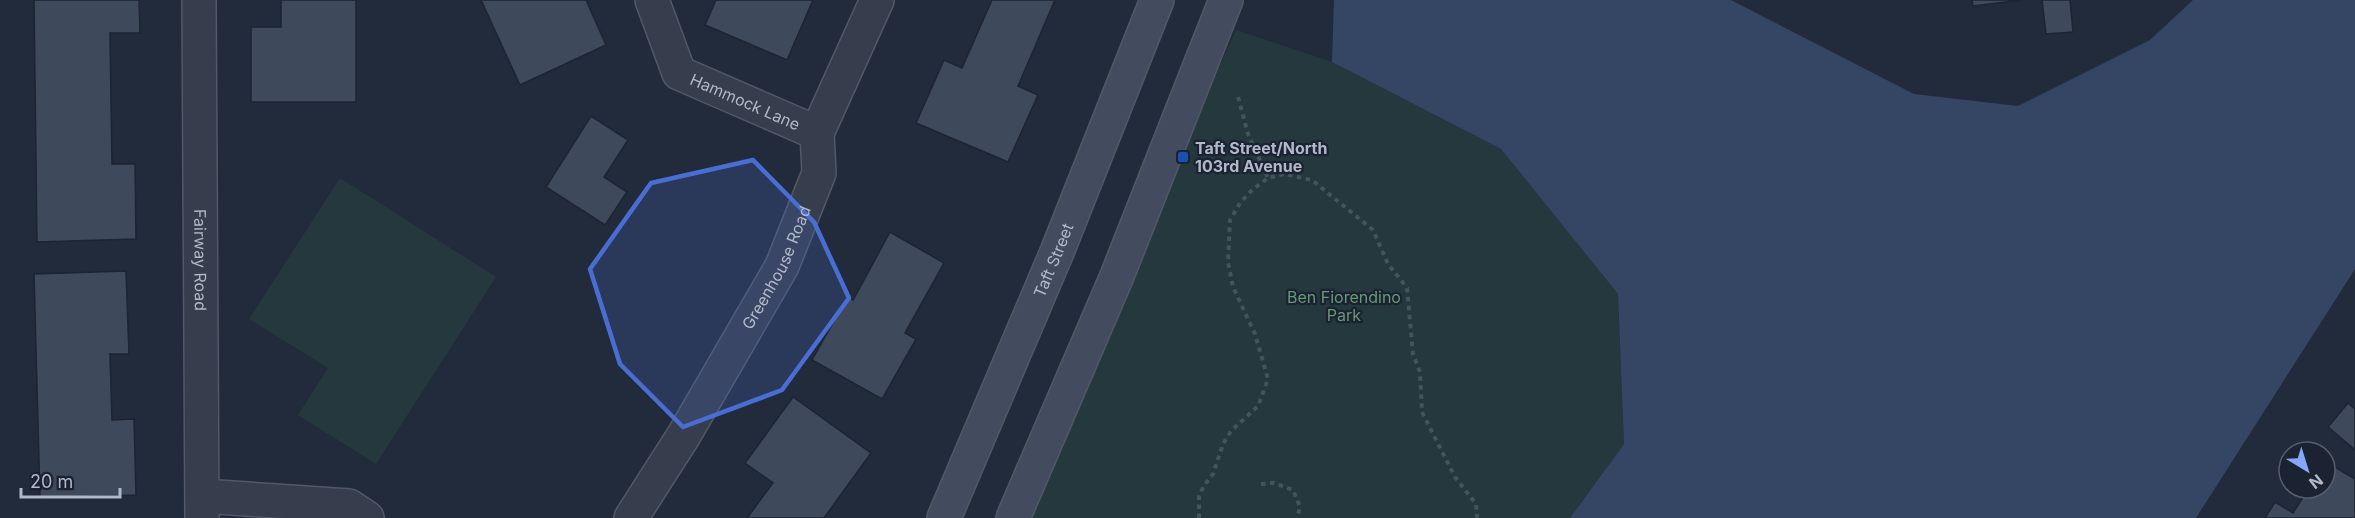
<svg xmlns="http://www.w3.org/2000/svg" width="2355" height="518" font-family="Inter,sans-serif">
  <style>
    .green { fill: #24383d }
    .water { fill: #354564 }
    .building { fill: #3e495b; stroke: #1d2433; stroke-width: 1.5 }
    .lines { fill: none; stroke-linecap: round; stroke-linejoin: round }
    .street-casing { stroke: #515867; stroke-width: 36 }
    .secondary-casing { stroke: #515867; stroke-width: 36 }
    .path { stroke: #41555a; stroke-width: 4; stroke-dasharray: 4.5 4.5; stroke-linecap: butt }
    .street { stroke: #363d4c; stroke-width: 33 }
    .secondary { stroke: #434c5f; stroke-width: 33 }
    .marked { fill: #496ed3; fill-opacity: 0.2; stroke: #496ed3; stroke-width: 4.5; stroke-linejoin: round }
    .transit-dot { fill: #1a4fb4; stroke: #1b2231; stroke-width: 2 }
    .labels { text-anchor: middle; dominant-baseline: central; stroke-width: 4.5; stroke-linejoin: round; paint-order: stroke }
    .street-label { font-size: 16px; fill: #b1b8c8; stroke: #1b2231 }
    .poi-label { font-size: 16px; font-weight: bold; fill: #b1b8c8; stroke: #1b2231; text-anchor: start }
    .park-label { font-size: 16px; fill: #679976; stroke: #1b2231 }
  </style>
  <rect width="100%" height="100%" fill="#222b3c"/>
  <!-- green -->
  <path class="green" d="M 1236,30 L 1332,62 L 1501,149 L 1618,294 L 1624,444 L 1570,518 L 1014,518 Z
    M 340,178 L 496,277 L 376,464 L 298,415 L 328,368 L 249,319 Z"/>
  <!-- water -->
  <path class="water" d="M 1334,0 L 1731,0 L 1914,94 L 2018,106 L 2150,40 L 2193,0 L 2355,0 L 2355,269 L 2196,518 L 1570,518 L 1624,444 L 1618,294 L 1501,149 L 1332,62 Z"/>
  <!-- building -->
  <path class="building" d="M 34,0 L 139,0 L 140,33 L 110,33 L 112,164 L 135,164 L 136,239 L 37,242 Z
    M 281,0 L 356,0 L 356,102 L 251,102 L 251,27 L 281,27 Z
    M 481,0 L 586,0 L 606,45 L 520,85 Z
    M 716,0 L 813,0 L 787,60 L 705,25 Z
    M 992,0 L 1055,0 L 1018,86 L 1038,95 L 1008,162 L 916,123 L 944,60 L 962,68 Z
    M 1972,0 L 2022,0 L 1973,6 Z
    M 2042,0 L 2070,0 L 2073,32 L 2046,34 Z
    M 591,116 L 628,140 L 604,177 L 627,192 L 605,225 L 546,187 Z
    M 890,232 L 944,263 L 905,333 L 916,339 L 882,399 L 812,360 L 848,296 L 853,300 Z
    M 126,271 L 129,354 L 110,354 L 112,420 L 134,419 L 136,495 L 40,498 L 34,274 Z
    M 793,397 L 871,453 L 824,518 L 747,518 L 773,483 L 745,463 Z
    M 2348,403 L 2355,409 L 2355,450 L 2328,427 Z
    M 2325,461 L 2355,479 L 2355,518 L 2265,518 L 2275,502 L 2293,513 L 2309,488 L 2325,488 Z"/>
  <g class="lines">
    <defs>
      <g id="street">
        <path id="s1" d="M 199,0 L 202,518"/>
        <path id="s2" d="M 652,0 L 679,73 L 817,133"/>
        <path d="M 203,496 L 349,506 L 367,518"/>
        <path id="s3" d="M 631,518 L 684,435 L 782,266 L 819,173 L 817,133 L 877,0"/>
      </g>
      <g id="secondary">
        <path id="s4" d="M 944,518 L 1057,252 L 1157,0"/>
        <path d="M 1013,518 L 1117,276 L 1226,0"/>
      </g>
    </defs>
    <!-- street casing -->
    <use href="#street" class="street-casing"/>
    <!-- secondary casing -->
    <use href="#secondary" class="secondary-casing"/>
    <!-- path -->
    <path class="path" d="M 1238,97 L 1248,134 L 1268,178
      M 1261,484 L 1274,483 L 1293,490 L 1300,507 L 1297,518
      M 1199,518 L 1199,497 L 1203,487 L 1213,474 L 1223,444 L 1231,431 L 1258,406 L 1268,379 L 1255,334 L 1233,287 L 1228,262 L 1230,220 L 1240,203 L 1253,189 L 1268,178 L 1284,174 L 1312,180 L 1373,230 L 1388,264 L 1407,288 L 1413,354 L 1420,372 L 1422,412 L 1455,477 L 1476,504 L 1477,518"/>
    <!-- street -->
    <use href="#street" class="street"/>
    <!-- secondary -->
    <use href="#secondary" class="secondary"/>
  </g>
  <!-- marked area -->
  <path class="marked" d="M 753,160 L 814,222 L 849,298 L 782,390 L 683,427 L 620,364 L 590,269 L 651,183 Z"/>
  <!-- markers -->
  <rect class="transit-dot" x="1177" y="151" width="12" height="12" rx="3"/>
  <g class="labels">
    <!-- street labels -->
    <g class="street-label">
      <text stroke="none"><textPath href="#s2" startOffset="150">Hammock Lane</textPath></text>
      <text stroke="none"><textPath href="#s1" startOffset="260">Fairway Road</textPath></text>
      <text stroke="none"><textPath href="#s4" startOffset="280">Taft Street</textPath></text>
      <text stroke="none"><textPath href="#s3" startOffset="290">Greenhouse Road</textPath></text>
    </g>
    <!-- poi labels -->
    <g class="poi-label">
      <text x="1195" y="148">Taft Street/North<tspan x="1195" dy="18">103rd Avenue</tspan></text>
    </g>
    <!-- park labels -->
    <g class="park-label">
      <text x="1344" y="297">Ben Fiorendino<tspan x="1344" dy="18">Park</tspan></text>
    </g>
  </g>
  <!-- north arrow -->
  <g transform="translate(2307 470) rotate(142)"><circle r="28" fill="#1b2231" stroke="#575e6d" stroke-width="1.5"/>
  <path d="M0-4.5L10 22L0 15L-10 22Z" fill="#83a8fb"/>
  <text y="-9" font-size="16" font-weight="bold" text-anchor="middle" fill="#b1b8c8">N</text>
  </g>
  <!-- scale -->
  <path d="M21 488v9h99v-9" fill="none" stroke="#b1b8c8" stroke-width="3"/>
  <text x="30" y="488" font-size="18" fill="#b1b8c8" stroke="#1b2231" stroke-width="4.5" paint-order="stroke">20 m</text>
</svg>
